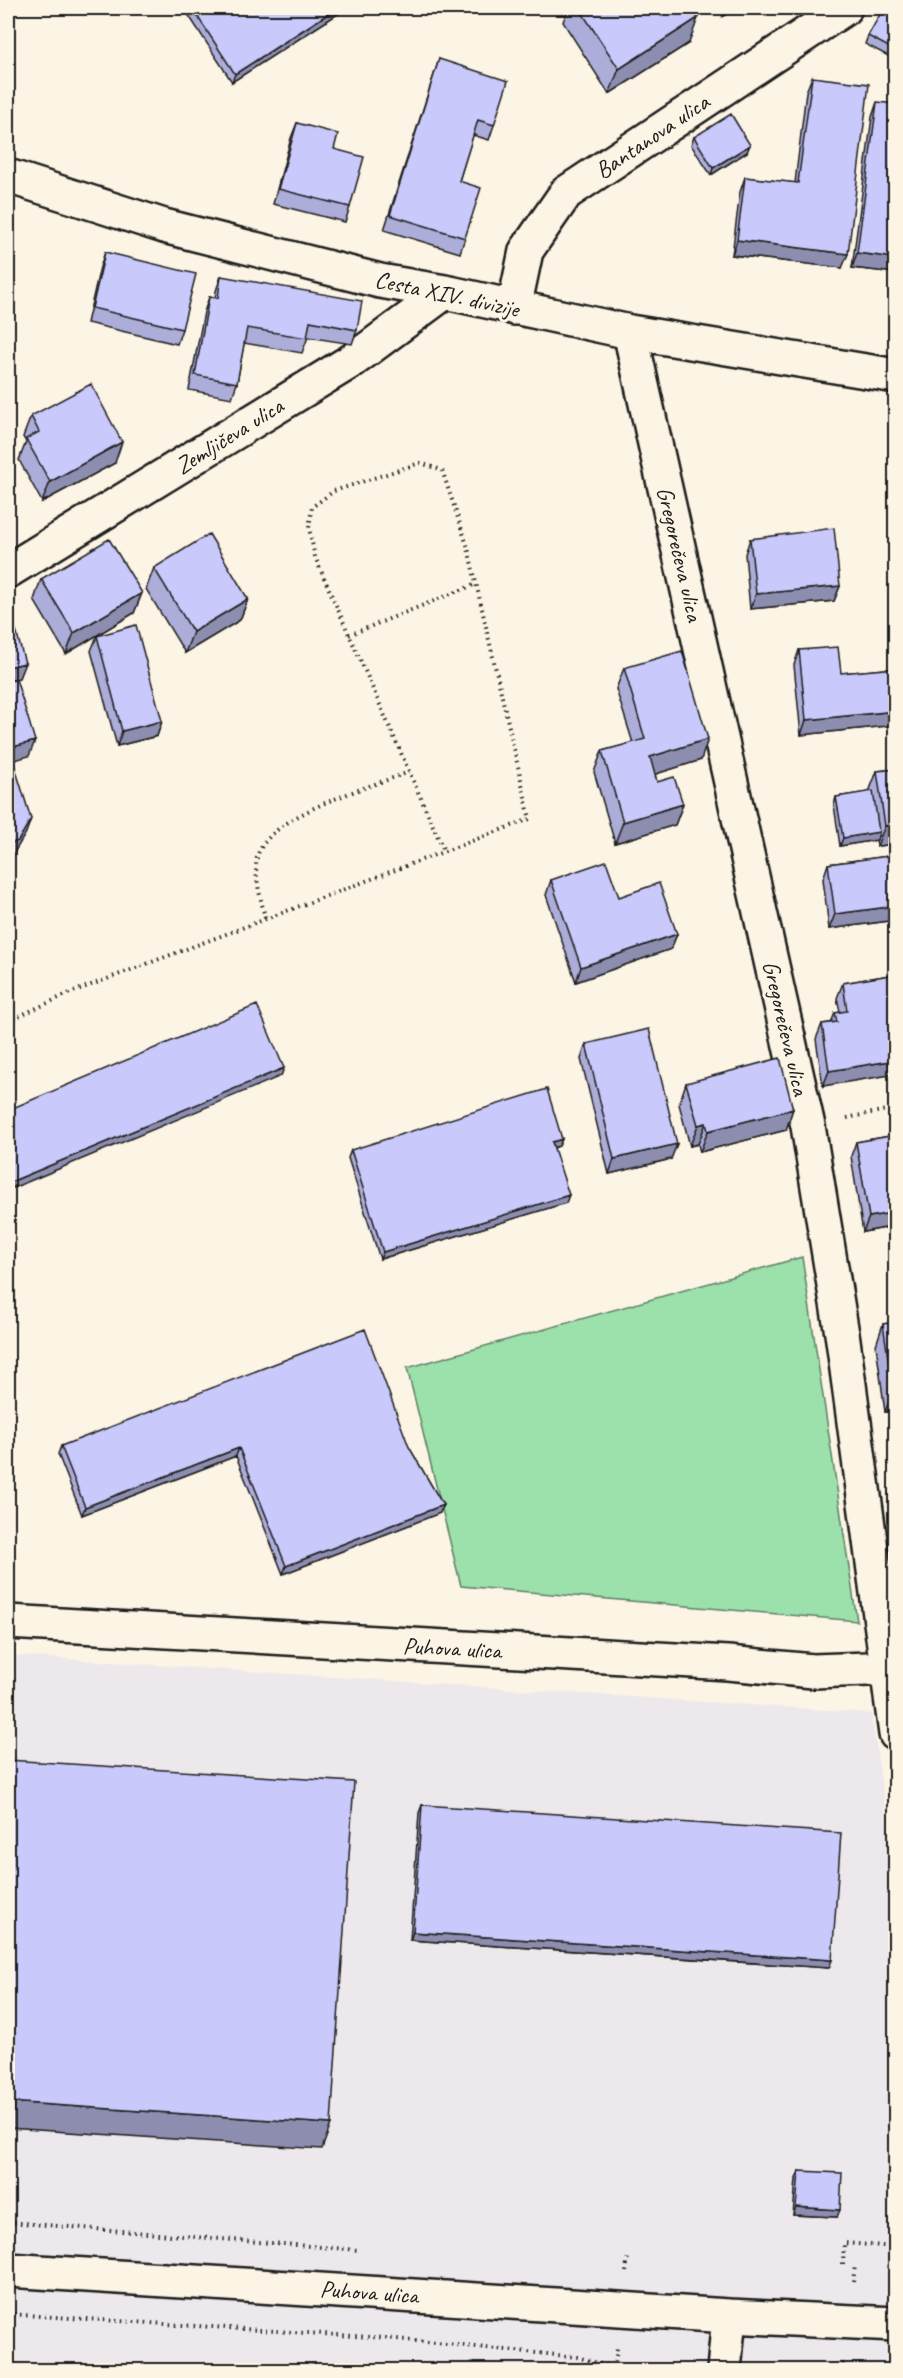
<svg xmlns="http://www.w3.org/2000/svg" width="903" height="2378" font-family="Caveat,sans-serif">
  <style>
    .built { fill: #ede8ec }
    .green { fill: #9ce0ab; stroke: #5c7e64; stroke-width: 1.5 }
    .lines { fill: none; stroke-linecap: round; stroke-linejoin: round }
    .minor-casing { stroke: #1c1c1c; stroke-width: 38 }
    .path { stroke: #1c1c1c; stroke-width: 4; stroke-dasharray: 1.5 4.5; stroke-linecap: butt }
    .minor { stroke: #fcf5e5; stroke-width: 33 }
    .wall { fill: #adadd9; stroke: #1c1c1c; stroke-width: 1.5 }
    .shaded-wall { fill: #8d8db0; stroke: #1c1c1c; stroke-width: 1.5 }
    .building { fill: #c9c9fc; stroke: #1c1c1c; stroke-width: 1.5 }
    .labels { text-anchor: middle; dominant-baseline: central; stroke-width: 6; stroke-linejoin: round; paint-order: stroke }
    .street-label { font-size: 24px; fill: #1c1c1c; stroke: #fcf5e5 }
  </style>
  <rect width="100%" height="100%" fill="#fcf5e5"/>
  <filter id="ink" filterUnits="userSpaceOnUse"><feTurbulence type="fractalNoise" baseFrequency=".0167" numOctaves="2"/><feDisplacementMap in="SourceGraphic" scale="12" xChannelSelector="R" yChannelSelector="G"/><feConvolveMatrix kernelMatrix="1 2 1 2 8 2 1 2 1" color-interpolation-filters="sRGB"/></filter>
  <g filter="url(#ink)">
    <!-- built -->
    <path class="built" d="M 8,1655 L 871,1713 L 896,1879 L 895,2370 L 8,2370 Z"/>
    <!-- green -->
    <path class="green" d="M 802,1257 L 857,1621 L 461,1586 L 407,1368 Z"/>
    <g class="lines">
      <defs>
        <path id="minor" d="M 8,176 L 164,226 L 380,281 L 445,292 L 630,332 L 896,376
          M 514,308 L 526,251 L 566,193 L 845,8
          M 630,332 L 808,1126 L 843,1340 L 896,1734
          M 8,571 L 353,360 L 445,292
          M 8,1622 L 728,1663 L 813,1671 L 896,1668
          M 8,2270 L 729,2316 L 896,2324
          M 724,2370 L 729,2316"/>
      </defs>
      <!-- minor casing -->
      <use href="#minor" class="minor-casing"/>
      <!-- path -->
      <path class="path" d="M 349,635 L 476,584
        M 265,918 C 262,902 252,870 258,854 C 273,813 370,787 409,772
        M 8,1021 L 70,993 L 530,819 L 468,548 L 442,470 L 420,463 L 334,491 L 312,507 L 309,528 L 315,557 L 444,851
        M 847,1118 L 896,1108
        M 8,2222 L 359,2250
        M 843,2265 L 844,2243 L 896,2247
        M 626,2272 L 628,2255
        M 853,2282 L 855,2265
        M 8,2314 L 386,2338 L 577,2357 L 615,2368 L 646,2367 L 649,2370
        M 615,2368 L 617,2348
        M 842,2370 L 843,2361"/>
      <!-- minor -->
      <use href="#minor" class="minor"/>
    </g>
    <!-- wall -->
    <path class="wall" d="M 184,8 L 347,8 L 232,82 Z
      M 568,8 L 692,8 L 689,43 L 609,94 L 563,22 Z
      M 718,8 L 737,8 L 723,16 Z
      M 896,16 L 896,60 L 865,44 L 868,36 Z
      M 439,59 L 494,125 L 489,140 L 473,135 L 459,181 L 465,238 L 460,253 L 384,230 Z
      M 812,77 L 842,268 L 732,255 L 740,192 L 745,177 L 795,183 L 806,92 Z
      M 877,102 L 896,273 L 852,268 L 872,117 Z
      M 297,123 L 334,149 L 350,207 L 345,222 L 273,204 L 291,138 Z
      M 694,137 L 747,152 L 711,175 L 691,145 Z
      M 105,252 L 182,329 L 177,344 L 87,323 L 100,267 Z
      M 221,276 L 357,330 L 352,344 L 308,337 L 302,353 L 244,343 L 237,383 L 232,398 L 189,390 L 204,312 L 209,297 L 215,298 L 216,291 Z
      M 31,416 L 115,463 L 42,502 L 19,460 L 26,442 L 23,437 Z
      M 750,539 L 840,586 L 834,601 L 750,609 L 745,554 Z
      M 154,568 L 248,599 L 240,620 L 185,653 L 146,589 Z
      M 41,579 L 142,593 L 134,613 L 66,654 L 34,600 Z
      M 97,636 L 162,721 L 157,736 L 117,746 L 91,651 Z
      M 799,650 L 841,673 L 896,668 L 896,725 L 801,735 L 794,665 Z
      M 624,668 L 701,760 L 655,774 L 657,782 L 683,804 L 675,825 L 615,843 L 594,772 L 602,751 L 633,743 L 616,689 Z
      M 896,769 L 896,844 L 877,846 L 876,840 L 840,846 L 834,805 L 836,797 L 869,792 L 877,771 Z
      M 896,855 L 896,920 L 829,929 L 823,879 L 828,864 Z
      M 551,880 L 619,897 L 677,934 L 671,949 L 576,982 L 546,895 Z
      M 896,974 L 823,1086 L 816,1039 L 822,1024 L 831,1023 L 835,1013 L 840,1012 L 837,998 L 843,983 Z
      M 586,1044 L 671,1159 L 609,1174 L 581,1059 Z
      M 686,1083 L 786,1130 L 700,1152 L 698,1144 L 690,1146 L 679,1104 Z
      M 896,1135 L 896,1226 L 863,1232 L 851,1156 L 856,1142 Z
      M 562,1139 L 559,1146 L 554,1148 L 566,1203 L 380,1259 L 348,1158 L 351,1150 Z
      M 896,1322 L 896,1410 L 885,1412 L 876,1345 L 883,1324 Z
      M 61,1446 L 409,1447 L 443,1505 L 440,1513 L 283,1574 L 236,1456 L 82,1515 L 58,1454 Z
      M 422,1805 L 829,1968 L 410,1940 L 419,1813 Z
      M 799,2171 L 837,2217 L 793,2215 L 796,2179 Z"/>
    <!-- shaded-wall -->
    <path class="shaded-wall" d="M 337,8 L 347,8 L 232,82 L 235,74 Z
      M 727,8 L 737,8 L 723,16 Z
      M 698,18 L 689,43 L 609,94 L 619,69 Z
      M 750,145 L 747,152 L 711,175 L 713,168 Z
      M 737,240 L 848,254 L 842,268 L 732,255 Z
      M 857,253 L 896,258 L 896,273 L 852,268 Z
      M 122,442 L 115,463 L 42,502 L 50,482 Z
      M 840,586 L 834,601 L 750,609 L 756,594 Z
      M 142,593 L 134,613 L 66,654 L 74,633 Z
      M 248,599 L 240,620 L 185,653 L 193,632 Z
      M 25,663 L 19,678 L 8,681 L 8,667 Z
      M 896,711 L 896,725 L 801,735 L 806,720 Z
      M 162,721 L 157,736 L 117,746 L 122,731 Z
      M 708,739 L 701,760 L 643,778 L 650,757 Z
      M 35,741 L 29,756 L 8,762 L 9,748 Z
      M 683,804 L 675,825 L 615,843 L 623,822 Z
      M 31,819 L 26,833 L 12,856 L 8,857 L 8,844 Z
      M 896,824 L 896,844 L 877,846 L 885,826 Z
      M 879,832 L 877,840 L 840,846 L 843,838 Z
      M 896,906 L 896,920 L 829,929 L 835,914 Z
      M 677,934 L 671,949 L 576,982 L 581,967 Z
      M 896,1060 L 896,1074 L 823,1086 L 829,1071 Z
      M 284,1068 L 281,1076 L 8,1190 L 8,1183 Z
      M 793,1109 L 786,1130 L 700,1152 L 708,1131 Z
      M 706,1123 L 698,1144 L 690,1146 L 698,1125 Z
      M 562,1139 L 559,1146 L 549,1149 L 552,1142 Z
      M 677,1144 L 671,1159 L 609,1174 L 614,1159 Z
      M 569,1195 L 566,1203 L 380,1259 L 383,1252 Z
      M 896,1212 L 896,1226 L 863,1232 L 869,1217 Z
      M 893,1391 L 896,1391 L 896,1410 L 885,1412 Z
      M 239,1448 L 236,1456 L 82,1515 L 85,1507 Z
      M 443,1505 L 440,1513 L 283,1574 L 286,1566 Z
      M 413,1932 L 832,1960 L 829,1968 L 410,1940 Z
      M 8,2102 L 331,2124 L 322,2149 L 8,2128 Z
      M 796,2207 L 840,2210 L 837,2217 L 793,2215 Z"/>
    <!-- building -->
    <path class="building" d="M 192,8 L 337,8 L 235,74 Z
      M 579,8 L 692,8 L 698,18 L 619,69 Z
      M 883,9 L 896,16 L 896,51 L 868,36 Z
      M 439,59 L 508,81 L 494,125 L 478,120 L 459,181 L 481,188 L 465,238 L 390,215 Z
      M 812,77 L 869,84 L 848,254 L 737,240 L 745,177 L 798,183 Z
      M 877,102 L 896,104 L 896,258 L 857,253 Z
      M 731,114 L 750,145 L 713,168 L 694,137 Z
      M 297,123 L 338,134 L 334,149 L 364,157 L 350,207 L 278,189 Z
      M 105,252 L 196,274 L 182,329 L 92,308 Z
      M 221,276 L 362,301 L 357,330 L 310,321 L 307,338 L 247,328 L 237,383 L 195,375 L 209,297 L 218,298 Z
      M 91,384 L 122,442 L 50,482 L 26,439 L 39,432 L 31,416 Z
      M 834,528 L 840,586 L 756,594 L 750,539 Z
      M 209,534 L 248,599 L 193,632 L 154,568 Z
      M 109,539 L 142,593 L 74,633 L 41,579 Z
      M 10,609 L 25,663 L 8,667 L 8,610 Z
      M 136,625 L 162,721 L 122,731 L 97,636 Z
      M 838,647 L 841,673 L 896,668 L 896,711 L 806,720 L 799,650 Z
      M 682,651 L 708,739 L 650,757 L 657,782 L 674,777 L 683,804 L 623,822 L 602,751 L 645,739 L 624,668 Z
      M 16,679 L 35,741 L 9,748 L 31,819 L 18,841 L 8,844 L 8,682 Z
      M 896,769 L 896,824 L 885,826 L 877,771 Z
      M 873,791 L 879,832 L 843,838 L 836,797 Z
      M 896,855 L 896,906 L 835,914 L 828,864 Z
      M 606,861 L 619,897 L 659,883 L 677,934 L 581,967 L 551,880 Z
      M 896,974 L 896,1060 L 829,1071 L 822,1024 L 837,1022 L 835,1013 L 847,1011 L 843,983 Z
      M 257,1005 L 284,1068 L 8,1183 L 8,1110 Z
      M 649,1029 L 677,1144 L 614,1159 L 586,1044 Z
      M 780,1058 L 793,1109 L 708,1131 L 706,1123 L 698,1125 L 686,1083 Z
      M 547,1089 L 562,1139 L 552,1142 L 569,1195 L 383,1252 L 351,1150 Z
      M 896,1135 L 896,1212 L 869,1217 L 856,1142 Z
      M 896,1322 L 896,1391 L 893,1391 L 883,1324 Z
      M 365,1329 L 409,1447 L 443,1505 L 286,1566 L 239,1448 L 85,1507 L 61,1446 Z
      M 8,1760 L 354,1782 L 331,2124 L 8,2102 Z
      M 422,1805 L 841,1833 L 832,1960 L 413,1932 Z
      M 799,2171 L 842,2173 L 840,2210 L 796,2207 Z"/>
  </g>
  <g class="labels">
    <!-- street labels -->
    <g class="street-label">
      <text transform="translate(652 136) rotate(-34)">Bantanova ulica</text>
      <text transform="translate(447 294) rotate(12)">Cesta XIV. divizije</text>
      <text transform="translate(229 436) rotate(-32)">Zemljičeva ulica</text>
      <text transform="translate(680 554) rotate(77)">Gregorečeva ulica</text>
      <text transform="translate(786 1028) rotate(77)">Gregorečeva ulica</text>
      <text transform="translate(452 1648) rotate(3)">Puhova ulica</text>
      <text transform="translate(369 2292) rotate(4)">Puhova ulica</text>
    </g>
  </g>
  <!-- margin -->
  <rect width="903" height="2378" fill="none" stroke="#fcf5e5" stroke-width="30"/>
  <rect x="15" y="15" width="873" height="2348" fill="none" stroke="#1c1c1c" stroke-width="2" filter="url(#ink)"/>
</svg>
